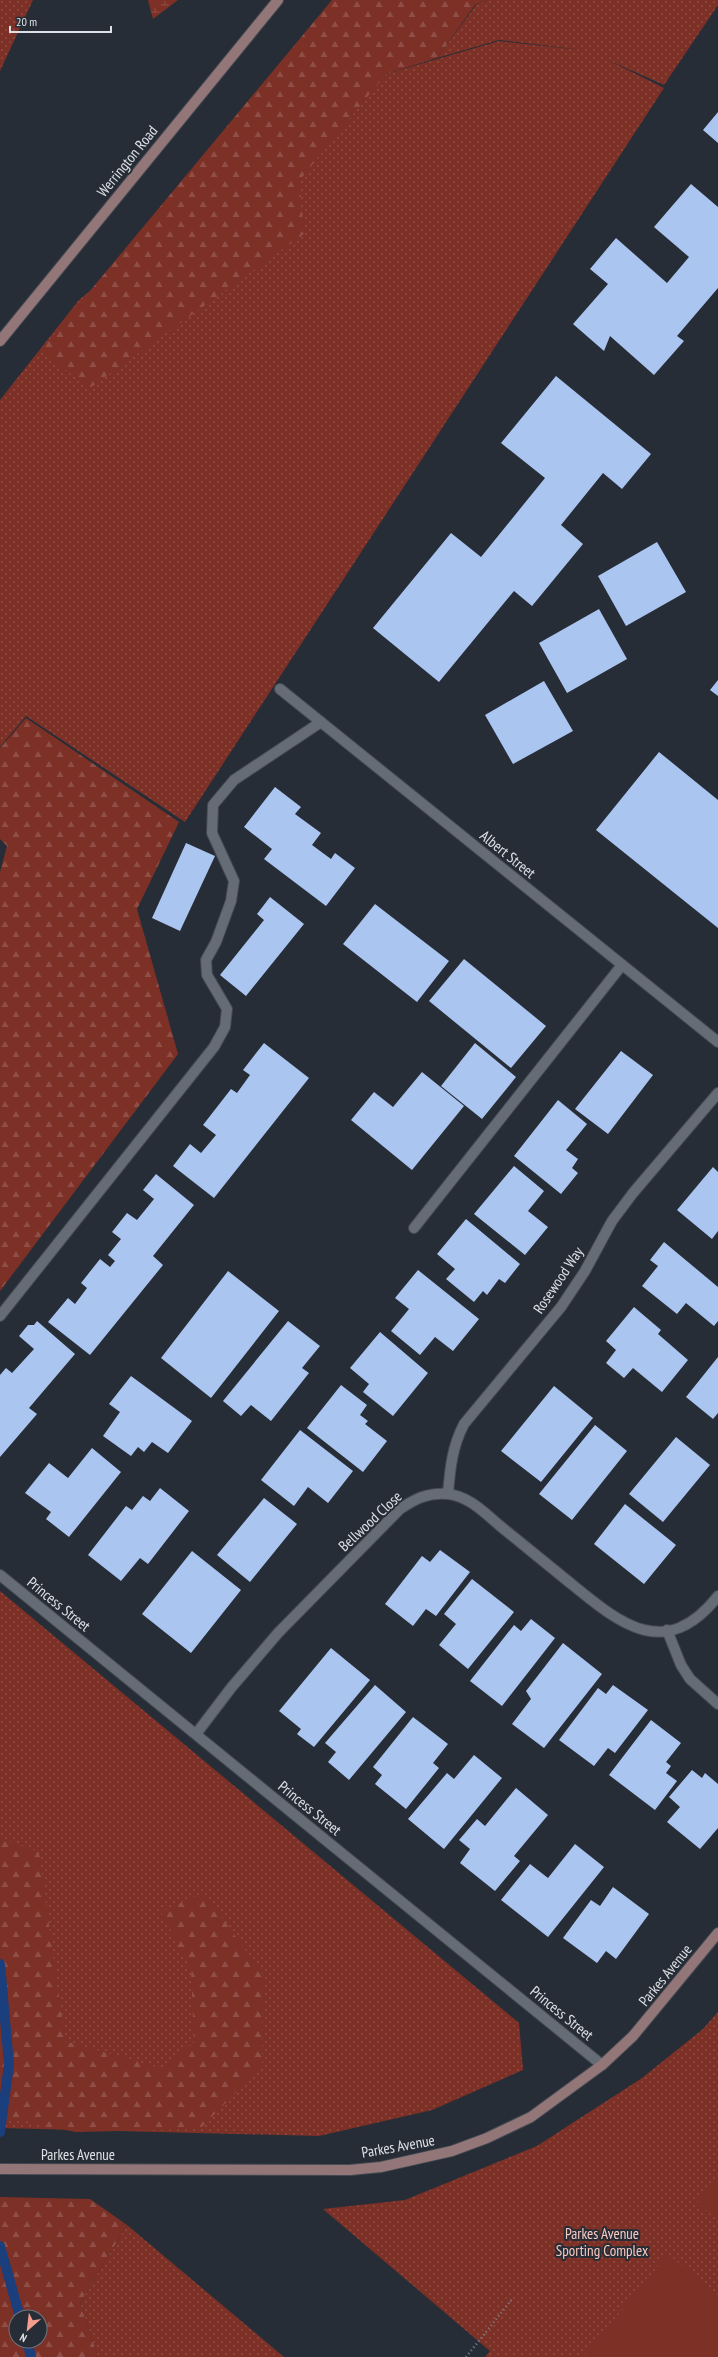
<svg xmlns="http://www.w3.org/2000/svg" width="718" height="2357" font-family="'PT Sans Narrow',sans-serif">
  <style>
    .grass { fill: url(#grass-dots) }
    .forest { fill: url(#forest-firs); fill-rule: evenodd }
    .wetland { fill: url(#wetland-marsh) }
    .pitch { fill: #7d3026 }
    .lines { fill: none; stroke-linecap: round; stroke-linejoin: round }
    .stream { stroke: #1b3e7c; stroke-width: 10 }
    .building { fill: #abc5f1 }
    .lane-casing { stroke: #454a52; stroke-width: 12 }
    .street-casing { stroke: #454a52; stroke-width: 12 }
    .secondary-casing { stroke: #454a52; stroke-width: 12 }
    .path { stroke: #7e838a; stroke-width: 2.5; stroke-dasharray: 1 3; stroke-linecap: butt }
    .lane { stroke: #656c76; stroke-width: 10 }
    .street { stroke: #656c76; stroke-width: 10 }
    .secondary { stroke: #937678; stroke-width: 10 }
    .labels { text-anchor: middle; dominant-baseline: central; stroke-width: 4; stroke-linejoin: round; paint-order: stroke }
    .street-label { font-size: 15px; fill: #dde1e7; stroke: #272d36 }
    .park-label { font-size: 15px; fill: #f9c9c0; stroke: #272d36 }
  </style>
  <defs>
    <pattern id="grass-dots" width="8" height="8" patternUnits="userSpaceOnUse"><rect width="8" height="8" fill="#7d3026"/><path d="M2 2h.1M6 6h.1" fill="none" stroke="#8f4e46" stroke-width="1.8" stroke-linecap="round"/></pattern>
    <pattern id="forest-firs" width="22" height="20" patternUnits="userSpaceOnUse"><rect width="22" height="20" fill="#7d3026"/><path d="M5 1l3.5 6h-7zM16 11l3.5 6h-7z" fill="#8f4e46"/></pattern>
    <pattern id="wetland-marsh" width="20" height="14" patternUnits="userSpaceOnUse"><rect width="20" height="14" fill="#7d3026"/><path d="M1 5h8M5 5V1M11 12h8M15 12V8" fill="none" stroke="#8f4e46"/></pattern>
  </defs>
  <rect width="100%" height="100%" fill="#272d36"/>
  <!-- grass -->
  <path class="grass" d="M 0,0 L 33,0 L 0,71 Z
    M 487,0 L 718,0 L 718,5 L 664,85 L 608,60 L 664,88 L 185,822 L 26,716 L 0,747 L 0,400 L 79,300 L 245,165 L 386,74 L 499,41 L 591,51 L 499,40 L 437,58 L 476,5 Z
    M 0,1591 L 519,2023 L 523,2070 L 432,2110 L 319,2136 L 0,2128 Z
    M 718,2012 L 718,2357 L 485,2357 L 490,2351 L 323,2209 L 405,2200 L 537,2146 L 642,2078 L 703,2029 Z
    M 127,2225 L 284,2357 L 98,2357 L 80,2303 Z"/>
  <!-- forest -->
  <path class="forest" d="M 332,0 L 487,0 L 475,5 L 437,58 L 386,74 L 299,181 L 304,234 L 90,388 L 40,351 Z
    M 26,718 L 179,822 L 137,909 L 178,1054 L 0,1291 L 0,872 L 7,846 L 0,839 L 0,748 Z
    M 0,1838 L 39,1852 L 65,2041 L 160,2068 L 194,2043 L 191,1969 L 161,1912 L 204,1892 L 263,1975 L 262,2066 L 200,2129 L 76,2132 L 0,2118 Z
    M 0,2197 L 90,2199 L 127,2225 L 80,2303 L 98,2357 L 0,2357 ZM 16,2317 L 40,2317 L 40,2341 L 16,2341 Z"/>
  <!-- wetland -->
  <path class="wetland" d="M 148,0 L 178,0 L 153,19 Z"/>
  <!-- pitch -->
  <path class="pitch" d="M 718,2177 L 718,2220 L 697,2203 Z
    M 668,2254 L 718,2295 L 718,2357 L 583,2357 Z"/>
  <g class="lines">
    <!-- stream -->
    <path class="stream" d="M 0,1964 L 9,2064 L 0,2132
      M 0,2246 L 20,2317
      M 27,2341 L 31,2357"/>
  </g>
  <!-- building -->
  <path class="building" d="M 718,112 L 718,143 L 703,130 Z
    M 691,184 L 718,207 L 718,288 L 677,336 L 684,341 L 654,375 L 610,336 L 604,351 L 573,324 L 608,284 L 590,269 L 616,238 L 667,283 L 689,257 L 654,227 Z
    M 556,376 L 651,454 L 622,489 L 603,473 L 561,525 L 583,544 L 532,606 L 514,591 L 439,682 L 373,628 L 451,533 L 481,557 L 545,478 L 501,443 Z
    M 657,542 L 686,592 L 626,626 L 598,576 Z
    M 599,609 L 627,659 L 567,693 L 539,643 Z
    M 718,680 L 718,696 L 710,690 Z
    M 544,681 L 573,731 L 513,764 L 485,715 Z
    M 659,752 L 718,800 L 718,928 L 596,830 Z
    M 275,787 L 301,807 L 295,814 L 321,833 L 312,845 L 331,859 L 335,853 L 355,868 L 326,906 L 264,859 L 272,849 L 244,827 Z
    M 186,843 L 215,856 L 180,931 L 152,918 Z
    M 270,897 L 304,924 L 246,996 L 220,975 L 264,920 L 257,914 Z
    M 375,904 L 449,961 L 417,1002 L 343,944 Z
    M 464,959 L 546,1026 L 511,1068 L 429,1001 Z
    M 264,1043 L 309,1078 L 214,1198 L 173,1166 L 190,1144 L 201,1153 L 216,1135 L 203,1125 L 231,1089 L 237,1093 L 250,1075 L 243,1070 Z
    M 475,1043 L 516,1077 L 482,1119 L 441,1086 Z
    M 621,1051 L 653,1075 L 608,1134 L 575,1109 Z
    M 422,1072 L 464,1106 L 412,1170 L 351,1120 L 374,1092 L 393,1107 Z
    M 558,1100 L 587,1124 L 566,1150 L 578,1159 L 572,1168 L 578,1173 L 561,1194 L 514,1156 Z
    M 514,1166 L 544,1191 L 528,1211 L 548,1227 L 525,1255 L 474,1214 Z
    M 713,1167 L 718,1172 L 718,1231 L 712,1239 L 677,1210 Z
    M 156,1174 L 194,1205 L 153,1256 L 163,1265 L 90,1355 L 48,1322 L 68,1298 L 75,1304 L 87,1288 L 81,1283 L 100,1259 L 110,1267 L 115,1261 L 108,1255 L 121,1239 L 112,1232 L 127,1213 L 137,1220 L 154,1199 L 143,1190 Z
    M 466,1219 L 520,1264 L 505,1283 L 499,1279 L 487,1295 L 483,1291 L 474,1302 L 446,1279 L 455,1269 L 437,1254 Z
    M 664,1242 L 718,1287 L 718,1321 L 714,1326 L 686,1303 L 677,1314 L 642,1286 L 658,1266 L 650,1260 Z
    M 418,1270 L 479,1319 L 453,1351 L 435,1337 L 420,1355 L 391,1331 L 409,1309 L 395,1298 Z
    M 228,1271 L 279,1311 L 211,1398 L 161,1358 Z
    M 634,1307 L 661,1330 L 658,1334 L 688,1360 L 662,1392 L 633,1368 L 624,1378 L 606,1363 L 616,1350 L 606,1341 Z
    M 37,1321 L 75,1354 L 29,1408 L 37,1414 L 0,1457 L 0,1375 L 6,1368 L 12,1373 L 34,1349 L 19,1336 L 28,1325 L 34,1325 Z
    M 288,1321 L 320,1346 L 302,1368 L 309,1373 L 271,1421 L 251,1405 L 241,1416 L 223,1401 Z
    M 380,1332 L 428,1373 L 393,1416 L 363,1392 L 369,1384 L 350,1368 Z
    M 718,1357 L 718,1413 L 713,1419 L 686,1397 Z
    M 131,1376 L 192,1421 L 168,1453 L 152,1442 L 144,1452 L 138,1447 L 131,1456 L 103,1436 L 120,1412 L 109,1404 Z
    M 341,1385 L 367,1405 L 360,1415 L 368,1421 L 365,1424 L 387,1441 L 363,1472 L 307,1428 Z
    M 554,1386 L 593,1418 L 541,1482 L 501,1451 Z
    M 595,1425 L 627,1451 L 572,1520 L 539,1494 Z
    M 300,1430 L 353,1471 L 328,1503 L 308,1487 L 294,1506 L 261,1480 Z
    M 676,1437 L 710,1465 L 663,1522 L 629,1494 Z
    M 92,1448 L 121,1472 L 69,1537 L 46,1519 L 51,1512 L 25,1493 L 49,1463 L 68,1478 Z
    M 160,1488 L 189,1511 L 148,1564 L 140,1558 L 121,1581 L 88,1555 L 126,1506 L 132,1510 L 143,1496 L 150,1501 Z
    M 264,1498 L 297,1524 L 250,1582 L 217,1555 Z
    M 625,1504 L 676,1545 L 644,1584 L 594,1544 Z
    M 440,1550 L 470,1572 L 436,1616 L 426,1609 L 413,1626 L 385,1604 L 422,1556 L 430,1562 Z
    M 192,1551 L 241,1590 L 191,1653 L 142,1614 Z
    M 472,1579 L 514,1612 L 468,1669 L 439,1645 L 456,1624 L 444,1614 Z
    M 531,1619 L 555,1638 L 502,1706 L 470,1681 L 514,1625 L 521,1631 Z
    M 563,1643 L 602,1674 L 544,1748 L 512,1724 L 531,1699 L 526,1691 Z
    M 331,1648 L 370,1680 L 314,1747 L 297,1734 L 301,1729 L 279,1711 Z
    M 375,1685 L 406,1712 L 349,1780 L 328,1762 L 336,1752 L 325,1743 Z
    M 613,1685 L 648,1710 L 615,1753 L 608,1748 L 594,1766 L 559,1740 L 598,1688 L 606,1694 Z
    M 413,1717 L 448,1744 L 433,1763 L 439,1768 L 406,1809 L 375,1784 L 382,1775 L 373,1767 Z
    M 651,1720 L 681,1743 L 666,1762 L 671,1766 L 666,1773 L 677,1781 L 655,1810 L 609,1775 Z
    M 474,1755 L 502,1778 L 444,1849 L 408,1819 L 447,1773 L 454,1779 Z
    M 692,1770 L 702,1778 L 705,1773 L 718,1784 L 718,1828 L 700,1849 L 667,1822 L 680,1807 L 669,1797 Z
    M 516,1788 L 548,1815 L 514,1856 L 520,1861 L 495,1891 L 460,1863 L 470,1849 L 459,1840 L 477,1819 L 485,1826 Z
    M 575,1844 L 604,1867 L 548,1937 L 501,1900 L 530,1864 L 548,1878 Z
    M 613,1887 L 649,1914 L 616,1959 L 606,1951 L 597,1963 L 563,1938 L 591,1900 L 600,1906 Z"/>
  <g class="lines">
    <defs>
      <path id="lane" d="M 414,1228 L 622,965
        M 0,1316 L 214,1047 L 225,1027 L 227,1009 L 207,975 L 206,960 L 216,942 L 231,901 L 234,881 L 212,833 L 213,805 L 234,780 L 321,722"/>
      <path id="street" d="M 280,689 L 718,1042
        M 448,1494 C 450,1469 452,1447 464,1424 L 561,1307 L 585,1271 L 612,1221 L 633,1193 L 718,1093
        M 0,1575 L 602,2065
        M 667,1630 L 681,1665 L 690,1679 L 718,1704
        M 196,1734 L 231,1688 L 278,1633 L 400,1509 C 415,1499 428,1492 448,1494 C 468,1496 484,1512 499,1525 C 522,1544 546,1563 569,1582 C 619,1623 665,1663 718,1596"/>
      <path id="secondary" d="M 0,341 L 278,0
        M 0,2169 L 350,2170 L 381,2167 L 452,2151 L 487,2138 L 531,2117 L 602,2065 L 633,2036 L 718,1933"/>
    </defs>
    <!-- lane casing -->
    <use href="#lane" class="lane-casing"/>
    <!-- street casing -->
    <use href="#street" class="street-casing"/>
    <!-- secondary casing -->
    <use href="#secondary" class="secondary-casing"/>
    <!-- path -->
    <path class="path" d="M 466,2357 L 513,2298"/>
    <!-- lane -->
    <use href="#lane" class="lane"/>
    <!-- street -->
    <use href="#street" class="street"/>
    <!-- secondary -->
    <use href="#secondary" class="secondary"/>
  </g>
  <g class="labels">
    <!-- street labels -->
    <g class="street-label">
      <text transform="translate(127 161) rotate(-51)">Werrington Road</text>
      <text transform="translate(508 854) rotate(39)">Albert Street</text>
      <text transform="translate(558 1280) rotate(-56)">Rosewood Way</text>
      <text transform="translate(370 1521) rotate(-43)">Bellwood Close</text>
      <text transform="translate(59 1604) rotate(39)">Princess Street</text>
      <text transform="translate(310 1808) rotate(39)">Princess Street</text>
      <text transform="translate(665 1975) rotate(-51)">Parkes Avenue</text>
      <text transform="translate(562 2013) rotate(39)">Princess Street</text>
      <text transform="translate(398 2146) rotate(-10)">Parkes Avenue</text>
      <text x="78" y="2154">Parkes Avenue</text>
    </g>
    <!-- park labels -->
    <g class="park-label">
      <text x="602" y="2233">Parkes Avenue<tspan x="602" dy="17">Sporting Complex</tspan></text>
    </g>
  </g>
  <!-- north arrow -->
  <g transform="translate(28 2329) rotate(208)"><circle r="19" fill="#272d36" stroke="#70757d"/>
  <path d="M0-3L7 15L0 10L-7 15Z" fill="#f59d8e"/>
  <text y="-6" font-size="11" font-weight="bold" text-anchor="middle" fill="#dde1e7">N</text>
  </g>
  <!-- scale -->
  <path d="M10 26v6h101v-6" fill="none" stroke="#dde1e7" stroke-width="2"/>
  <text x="16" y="26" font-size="12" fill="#dde1e7" stroke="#272d36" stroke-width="3" paint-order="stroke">20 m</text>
</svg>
